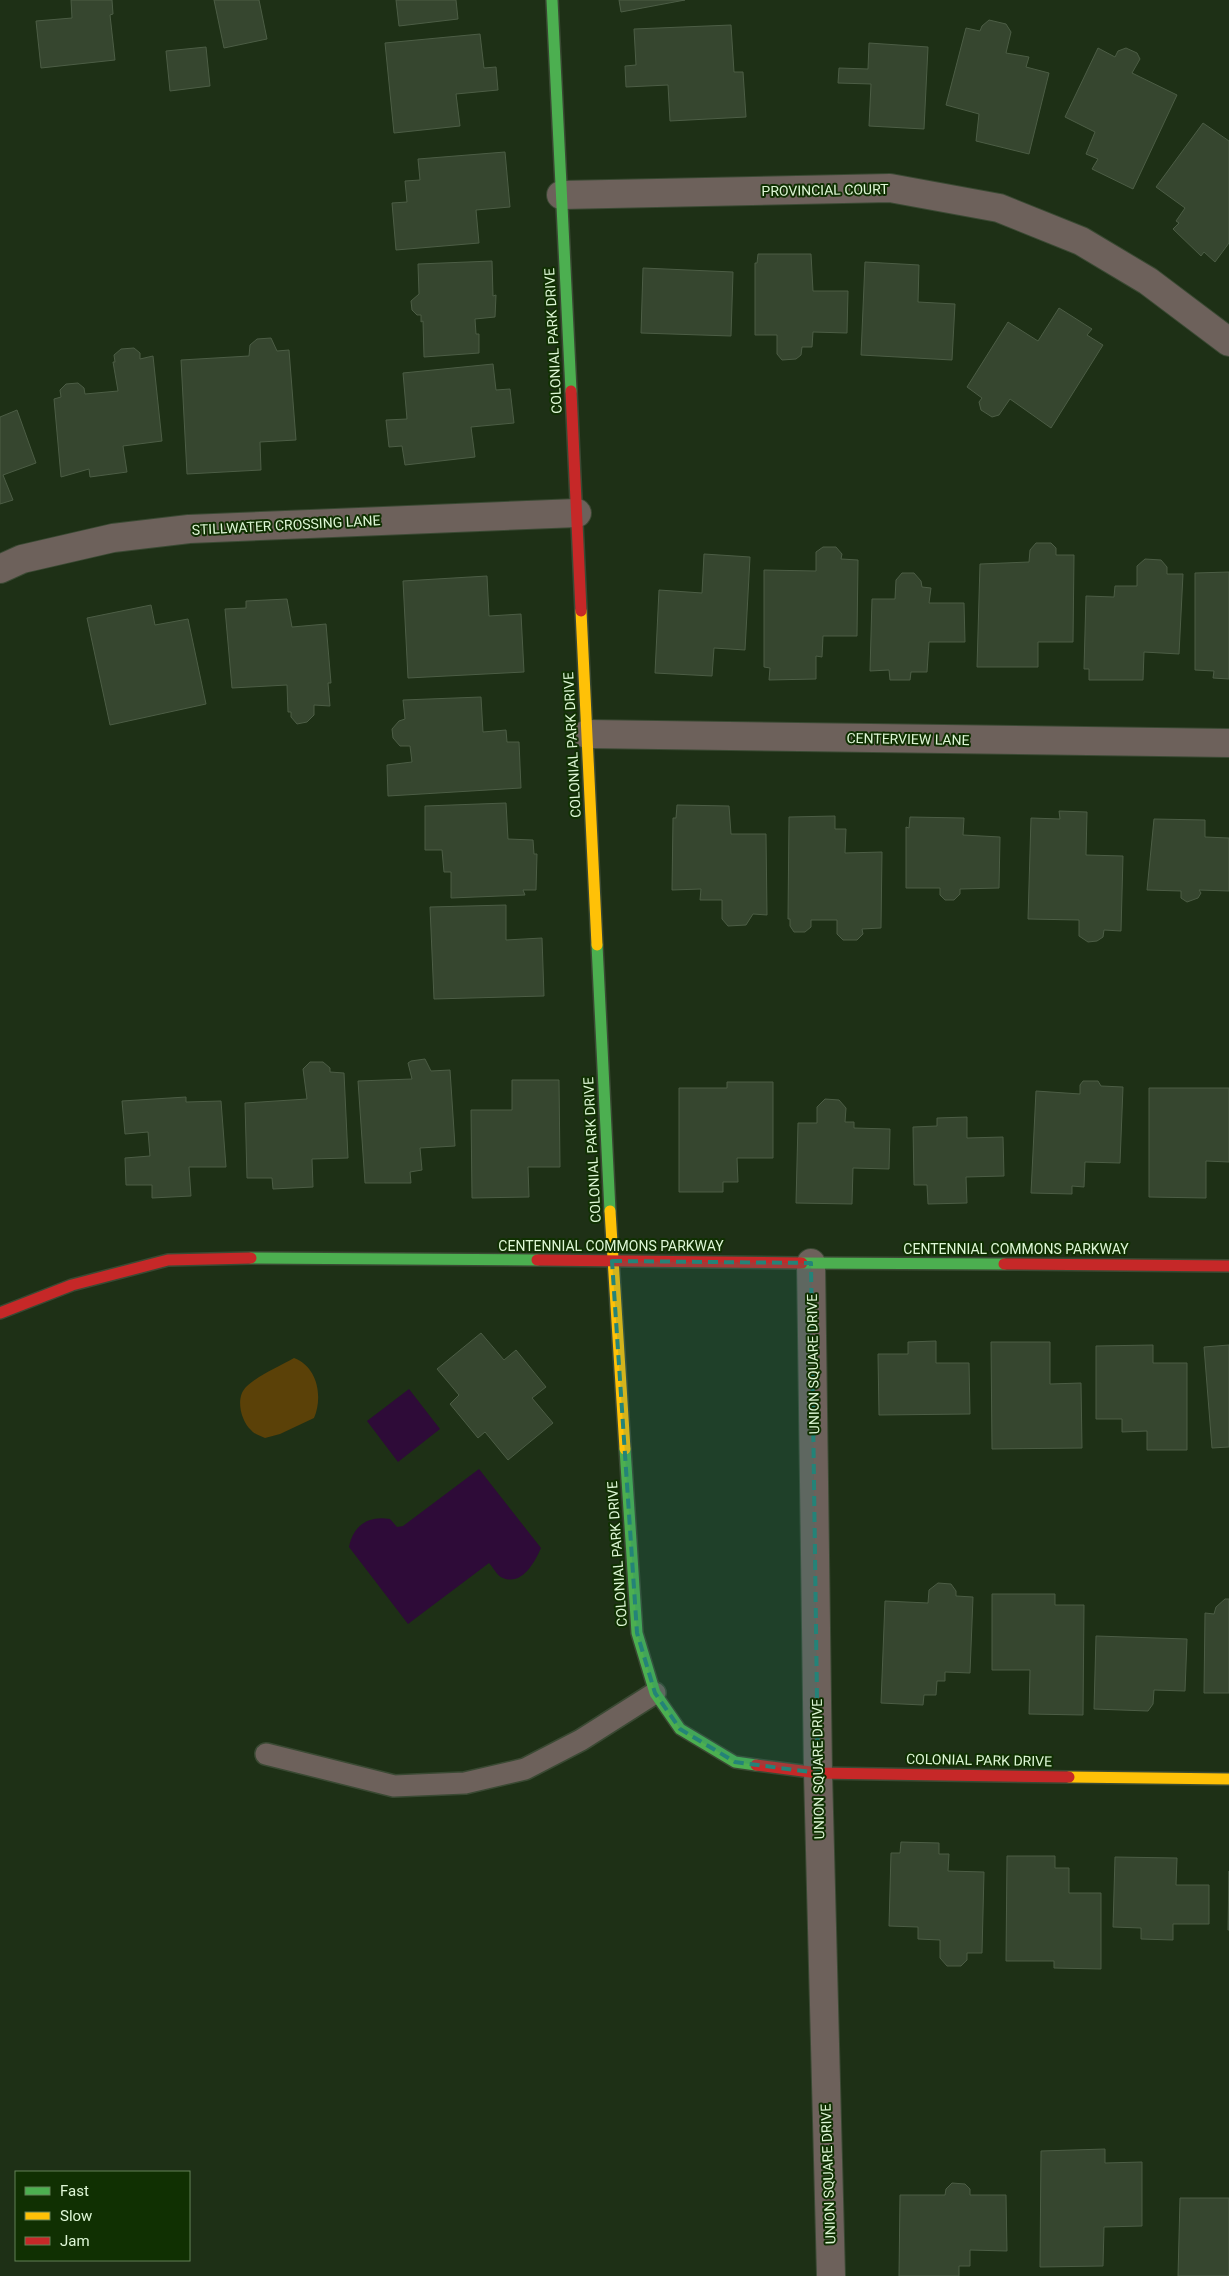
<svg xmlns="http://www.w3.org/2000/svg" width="1229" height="2276" font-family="Roboto,sans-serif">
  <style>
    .green { fill: #5b4108 }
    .water { fill: #2e0b38 }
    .building { fill: #36462f; stroke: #4c5d45 }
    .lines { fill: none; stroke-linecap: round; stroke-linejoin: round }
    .lane-casing { stroke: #3a4933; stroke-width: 24 }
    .street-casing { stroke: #3a4933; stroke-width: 30 }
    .fast-casing { stroke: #3a4933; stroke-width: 14 }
    .slow-casing { stroke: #3a4933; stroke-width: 14 }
    .jam-casing { stroke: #3a4933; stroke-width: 14 }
    .lane { stroke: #6d615b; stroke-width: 21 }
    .street { stroke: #6d615b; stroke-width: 28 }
    .fast { stroke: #4caf50; stroke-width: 11 }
    .slow { stroke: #ffc107; stroke-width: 11 }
    .jam { stroke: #c62828; stroke-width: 11 }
    .marked { fill: #248378; fill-opacity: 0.2; stroke: #248378; stroke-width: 4; stroke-dasharray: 10 6; stroke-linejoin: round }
    .labels { text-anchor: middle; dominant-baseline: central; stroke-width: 4; stroke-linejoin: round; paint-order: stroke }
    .street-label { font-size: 14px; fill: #def7d6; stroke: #103002 }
  </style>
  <rect width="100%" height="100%" fill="#1e3016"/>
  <!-- green -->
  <path class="green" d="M 294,1358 C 318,1367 323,1397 314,1418 L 280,1434 L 265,1438 C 260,1436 254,1434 251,1430 C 241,1421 235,1398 246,1387 C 257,1376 280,1366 294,1358 Z"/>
  <!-- water -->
  <path class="water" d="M 409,1389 L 440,1429 L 398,1462 L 367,1421 Z
    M 479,1469 L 541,1548 C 535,1562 522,1586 503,1578 C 497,1576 493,1567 489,1563 L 408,1624 L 349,1547 C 353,1526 368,1515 390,1519 L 397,1527 L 403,1526 Z"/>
  <!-- building -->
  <path class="building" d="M 71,0 L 112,0 L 113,14 L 110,15 L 115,60 L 41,68 L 36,21 L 72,18 Z
    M 214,0 L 259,0 L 267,39 L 224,48 Z
    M 396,0 L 456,0 L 458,19 L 399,26 Z
    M 619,0 L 685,0 L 621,12 Z
    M 989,20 L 1006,24 L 1011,32 L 1006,53 L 1029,57 L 1026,67 L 1049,73 L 1029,154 L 976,141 L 979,114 L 946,105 L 966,28 L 980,31 L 982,26 Z
    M 731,25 L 734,72 L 743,72 L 746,117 L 670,121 L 668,85 L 626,87 L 625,66 L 636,65 L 634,29 Z
    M 480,34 L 484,68 L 496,67 L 498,90 L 456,94 L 460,126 L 394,133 L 385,43 Z
    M 869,43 L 928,47 L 924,129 L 869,126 L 871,84 L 838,83 L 839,68 L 868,69 Z
    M 206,47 L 210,86 L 170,91 L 166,51 Z
    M 1098,48 L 1115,57 L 1118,51 L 1126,48 L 1137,53 L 1140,59 L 1132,73 L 1177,95 L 1133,189 L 1092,169 L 1098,159 L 1086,154 L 1095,132 L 1065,117 Z
    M 1203,123 L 1229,141 L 1229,243 L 1215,262 L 1204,252 L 1201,256 L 1173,229 L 1179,223 L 1176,221 L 1185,208 L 1156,187 Z
    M 505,152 L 510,207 L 476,210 L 479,243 L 396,250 L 392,203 L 407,202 L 405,181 L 420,180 L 418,159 Z
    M 758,254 L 811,254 L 813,291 L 848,291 L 847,333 L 813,332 L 812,347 L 802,347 L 801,355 L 796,359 L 782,360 L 777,354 L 777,335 L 755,335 L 755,263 L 757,263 Z
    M 492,261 L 493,296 L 496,295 L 495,317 L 475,319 L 476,334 L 479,334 L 479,353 L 424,357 L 423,321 L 421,322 L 421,315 L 417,315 L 412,310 L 411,301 L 419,294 L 418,264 Z
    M 865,262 L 919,265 L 918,302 L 955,304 L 952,360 L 861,355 Z
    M 643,268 L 733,272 L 731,336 L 641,333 Z
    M 1059,308 L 1092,329 L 1087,335 L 1103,345 L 1051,428 L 1010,399 L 999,415 L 992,417 L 981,410 L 979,402 L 982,398 L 967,387 L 1008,322 L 1038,341 Z
    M 271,338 L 277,351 L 289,350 L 296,440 L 260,442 L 261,470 L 187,474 L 181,360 L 249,356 L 250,345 L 257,339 Z
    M 134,348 L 140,353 L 140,359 L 153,356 L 162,441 L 123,446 L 127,472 L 90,477 L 89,469 L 61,477 L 54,399 L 61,397 L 60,390 L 66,384 L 78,383 L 84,388 L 85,394 L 118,391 L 113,362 L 115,362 L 114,355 L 121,349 Z
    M 493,364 L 496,390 L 510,389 L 514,423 L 471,427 L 475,457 L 405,465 L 402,446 L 389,447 L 386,420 L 407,419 L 403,373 Z
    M 17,410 L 36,463 L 3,475 L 13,500 L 0,504 L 0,417 Z
    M 1036,543 L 1051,543 L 1056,548 L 1056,555 L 1074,555 L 1073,642 L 1038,642 L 1038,667 L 977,667 L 980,564 L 1029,562 L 1030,550 Z
    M 823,547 L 836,547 L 842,554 L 841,559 L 858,560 L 857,636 L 823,636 L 822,657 L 816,656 L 816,679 L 769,680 L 770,668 L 764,667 L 764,570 L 816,571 L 816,552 Z
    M 704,554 L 750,557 L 745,650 L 714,648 L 712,676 L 655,673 L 659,590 L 702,593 Z
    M 1145,559 L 1161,560 L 1167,567 L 1167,574 L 1183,574 L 1179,654 L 1144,652 L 1143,680 L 1089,680 L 1089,669 L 1084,669 L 1086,596 L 1114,597 L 1115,586 L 1137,586 L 1137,566 Z
    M 1229,572 L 1229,679 L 1213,678 L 1214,671 L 1195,670 L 1195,573 Z
    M 902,573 L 914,573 L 921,581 L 922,587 L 931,588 L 929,603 L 964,603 L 965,642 L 929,642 L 927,672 L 911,672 L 910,680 L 890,680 L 889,670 L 870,671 L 872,599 L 895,599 L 896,580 Z
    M 487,576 L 489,616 L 521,614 L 524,672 L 408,678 L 403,581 Z
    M 287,599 L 292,627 L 326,624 L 331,683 L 328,683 L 330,706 L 314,705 L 314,715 L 307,722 L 297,724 L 291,717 L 291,712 L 288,712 L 287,685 L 232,688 L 225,609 L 246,608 L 246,601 Z
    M 151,605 L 155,625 L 188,619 L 206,704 L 110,725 L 87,618 Z
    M 481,697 L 483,732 L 506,730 L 507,742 L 519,742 L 521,788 L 388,796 L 387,765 L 412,762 L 410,746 L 400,746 L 393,738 L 392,729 L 399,721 L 405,719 L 403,700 Z
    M 506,803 L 508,839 L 533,840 L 534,854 L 537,854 L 536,890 L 523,890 L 525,895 L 451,898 L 451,872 L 444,872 L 442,850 L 425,850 L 425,806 Z
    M 677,805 L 729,806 L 731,834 L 766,834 L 767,915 L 753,914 L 746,925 L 728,926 L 722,919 L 722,900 L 700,900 L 701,889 L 672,890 L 673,818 L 676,818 Z
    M 1059,811 L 1087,812 L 1086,855 L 1123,856 L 1121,931 L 1104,930 L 1103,937 L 1097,941 L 1088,942 L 1079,936 L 1079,920 L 1028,919 L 1031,818 L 1060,819 Z
    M 835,816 L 835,829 L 846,829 L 845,853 L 882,852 L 881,928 L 862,929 L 863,934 L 857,940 L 843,940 L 837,934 L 837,920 L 811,920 L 811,927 L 805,932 L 794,932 L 790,926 L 790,919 L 788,919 L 789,817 Z
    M 910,817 L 964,818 L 963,835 L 1000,837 L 999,888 L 960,889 L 960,894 L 954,900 L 945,900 L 940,895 L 940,888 L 906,888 L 906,827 L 909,828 Z
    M 1154,819 L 1205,820 L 1205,837 L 1229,838 L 1229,891 L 1199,890 L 1201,893 L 1198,898 L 1187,902 L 1181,898 L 1181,891 L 1147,890 Z
    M 506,905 L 506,940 L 542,938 L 544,996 L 434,999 L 430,907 Z
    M 425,1059 L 431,1071 L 450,1070 L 455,1146 L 420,1148 L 422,1170 L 410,1172 L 411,1183 L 365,1183 L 358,1081 L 412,1079 L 408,1063 L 411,1061 Z
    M 310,1062 L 323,1062 L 330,1068 L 330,1072 L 344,1073 L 348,1158 L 312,1159 L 313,1187 L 273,1189 L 272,1178 L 247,1178 L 245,1103 L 307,1099 L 303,1069 Z
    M 512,1080 L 559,1080 L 560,1167 L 528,1167 L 529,1197 L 472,1198 L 471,1110 L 512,1110 Z
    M 1083,1081 L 1098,1081 L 1101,1086 L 1123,1087 L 1120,1163 L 1085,1162 L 1084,1187 L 1072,1186 L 1072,1194 L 1031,1193 L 1036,1091 L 1080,1094 L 1080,1085 Z
    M 727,1082 L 773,1082 L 773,1158 L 737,1158 L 738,1182 L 723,1182 L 723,1192 L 679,1192 L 679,1088 L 727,1088 Z
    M 1149,1088 L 1229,1088 L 1229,1162 L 1206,1161 L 1206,1198 L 1149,1197 Z
    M 186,1097 L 186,1102 L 221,1101 L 226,1167 L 189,1167 L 191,1196 L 152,1198 L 152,1185 L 126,1185 L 125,1158 L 150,1156 L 148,1132 L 125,1134 L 122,1101 Z
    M 825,1099 L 839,1100 L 846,1108 L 845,1122 L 854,1122 L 854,1128 L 890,1129 L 889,1169 L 853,1168 L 852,1204 L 796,1203 L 798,1123 L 817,1123 L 817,1107 Z
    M 967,1117 L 967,1138 L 1003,1137 L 1004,1176 L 966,1177 L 967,1203 L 928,1204 L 927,1185 L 914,1185 L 913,1127 L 937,1126 L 937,1118 Z
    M 481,1333 L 504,1360 L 516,1350 L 546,1387 L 532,1398 L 553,1423 L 508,1460 L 485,1432 L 478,1438 L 450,1404 L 459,1395 L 437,1369 Z
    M 936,1341 L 936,1363 L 969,1363 L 970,1414 L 879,1415 L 878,1354 L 908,1354 L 908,1342 Z
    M 991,1342 L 1050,1342 L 1050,1384 L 1081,1383 L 1082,1448 L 992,1449 Z
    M 1153,1345 L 1153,1363 L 1187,1363 L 1187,1450 L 1147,1450 L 1147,1431 L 1122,1432 L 1122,1419 L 1096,1419 L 1096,1346 Z
    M 1229,1345 L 1229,1447 L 1212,1448 L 1204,1347 Z
    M 938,1583 L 951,1584 L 956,1591 L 956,1596 L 973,1597 L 970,1673 L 945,1672 L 945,1681 L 937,1681 L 936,1695 L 924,1695 L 923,1705 L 881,1703 L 885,1601 L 928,1603 L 929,1590 Z
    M 992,1594 L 1055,1594 L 1055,1605 L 1084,1605 L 1083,1715 L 1029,1714 L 1030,1670 L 992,1670 Z
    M 1225,1599 L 1229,1599 L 1229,1693 L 1204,1693 L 1205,1613 L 1214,1614 L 1216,1607 Z
    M 1096,1636 L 1187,1639 L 1185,1691 L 1154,1690 L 1153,1704 L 1148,1711 L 1094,1709 Z
    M 901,1842 L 939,1843 L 939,1854 L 949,1854 L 948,1871 L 984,1872 L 982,1953 L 967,1953 L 967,1960 L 961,1966 L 947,1966 L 940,1958 L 940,1940 L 918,1939 L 918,1927 L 889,1926 L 891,1853 L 900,1853 Z
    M 1007,1856 L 1055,1856 L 1055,1868 L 1069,1868 L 1069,1893 L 1101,1893 L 1101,1969 L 1054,1968 L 1054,1961 L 1006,1961 Z
    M 1115,1857 L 1177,1858 L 1176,1885 L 1209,1885 L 1209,1924 L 1173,1924 L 1173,1940 L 1141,1939 L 1141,1928 L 1113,1927 Z
    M 1229,1871 L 1229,1930 L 1228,1930 Z
    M 1105,2149 L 1105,2163 L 1142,2162 L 1142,2226 L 1104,2227 L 1103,2266 L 1040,2267 L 1041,2151 Z
    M 952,2183 L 965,2184 L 970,2189 L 970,2195 L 1006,2195 L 1007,2251 L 970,2250 L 970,2266 L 959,2266 L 959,2276 L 899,2276 L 900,2195 L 945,2195 L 946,2189 Z
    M 1180,2198 L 1229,2198 L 1229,2276 L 1178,2276 Z"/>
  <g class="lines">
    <defs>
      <path id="lane" d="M 266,1754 L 394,1786 L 465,1783 L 525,1769 L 581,1740 L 655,1693"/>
      <path id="street" d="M 561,195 L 890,188 L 999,208 L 1081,241 L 1148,281 L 1229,342
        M 0,569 L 22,559 L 113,538 L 189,529 L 577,513
        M 587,734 L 1229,743
        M 811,1263 L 818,1773 L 831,2276"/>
      <path id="fast" d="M 552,0 L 571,391
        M 597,945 L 610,1211
        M 251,1258 L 537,1260
        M 802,1263 L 1004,1264
        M 625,1449 L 637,1633 L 655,1693 L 680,1729 L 735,1762 L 756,1765"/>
      <path id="slow" d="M 581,611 L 597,945
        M 610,1211 L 625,1449
        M 1069,1777 L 1229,1779"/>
      <path id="jam" d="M 571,391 L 581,611
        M 537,1260 L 802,1263
        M 1004,1264 L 1229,1266
        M 0,1313 L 72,1285 L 168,1260 L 251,1258
        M 756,1765 L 818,1773 L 1069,1777"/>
    </defs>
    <!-- lane casing -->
    <use href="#lane" class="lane-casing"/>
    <!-- street casing -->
    <use href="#street" class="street-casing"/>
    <!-- fast casing -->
    <use href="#fast" class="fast-casing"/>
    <!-- slow casing -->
    <use href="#slow" class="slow-casing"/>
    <!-- jam casing -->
    <use href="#jam" class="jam-casing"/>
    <!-- lane -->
    <use href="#lane" class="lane"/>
    <!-- street -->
    <use href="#street" class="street"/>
    <!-- fast -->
    <use href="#fast" class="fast"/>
    <!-- slow -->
    <use href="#slow" class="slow"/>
    <!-- jam -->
    <use href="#jam" class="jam"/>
  </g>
  <!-- marked area -->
  <path class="marked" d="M 612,1261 L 811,1263 L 818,1773 L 735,1762 L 680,1729 L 655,1693 L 637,1633 Z"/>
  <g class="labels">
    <!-- street labels -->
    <g class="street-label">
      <text transform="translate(825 190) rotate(-1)">PROVINCIAL COURT</text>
      <text transform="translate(553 341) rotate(-93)">COLONIAL PARK DRIVE</text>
      <text transform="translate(286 525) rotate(-3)">STILLWATER CROSSING LANE</text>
      <text transform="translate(908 739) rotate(1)">CENTERVIEW LANE</text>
      <text transform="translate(572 745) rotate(-93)">COLONIAL PARK DRIVE</text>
      <text transform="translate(592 1150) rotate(-93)">COLONIAL PARK DRIVE</text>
      <text x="611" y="1246">CENTENNIAL COMMONS PARKWAY</text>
      <text x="1016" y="1249">CENTENNIAL COMMONS PARKWAY</text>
      <text transform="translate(813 1364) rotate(-91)">UNION SQUARE DRIVE</text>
      <text transform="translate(617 1554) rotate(-94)">COLONIAL PARK DRIVE</text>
      <text transform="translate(979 1760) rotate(1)">COLONIAL PARK DRIVE</text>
      <text transform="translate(818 1769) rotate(-91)">UNION SQUARE DRIVE</text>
      <text transform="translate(828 2174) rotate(-92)">UNION SQUARE DRIVE</text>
    </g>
  </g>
  <!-- legend -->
  <rect x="15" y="2171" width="175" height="90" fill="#103002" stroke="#628057"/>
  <rect x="25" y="2187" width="25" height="8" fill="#4caf50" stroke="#628057"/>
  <text x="60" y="2196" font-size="15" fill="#def7d6">Fast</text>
  <rect x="25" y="2212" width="25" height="8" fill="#ffc107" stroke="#628057"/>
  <text x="60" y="2221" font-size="15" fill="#def7d6">Slow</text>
  <rect x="25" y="2237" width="25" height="8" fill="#c62828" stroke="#628057"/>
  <text x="60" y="2246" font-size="15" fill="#def7d6">Jam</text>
</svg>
